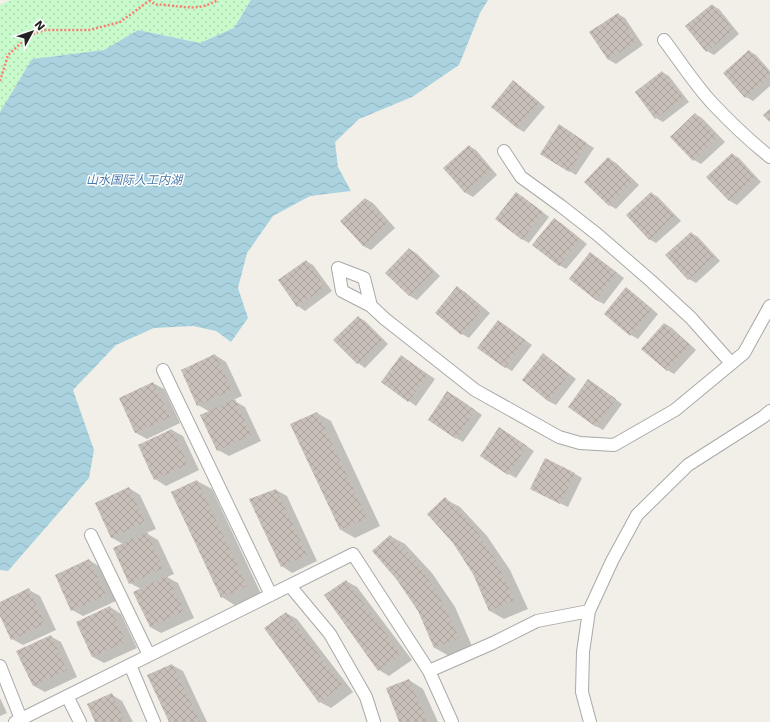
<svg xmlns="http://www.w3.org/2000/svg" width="770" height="722" font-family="'DejaVu Sans','Noto Sans SC',sans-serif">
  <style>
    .park { fill: url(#park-dots) }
    .water { fill: url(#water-waves) }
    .shadow { fill: #0003 }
    .building { fill: url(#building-cross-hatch) }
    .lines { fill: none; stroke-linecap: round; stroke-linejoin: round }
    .minor-casing { stroke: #a9a9a9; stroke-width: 14 }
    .path { stroke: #fa8072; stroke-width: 2.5; stroke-dasharray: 2 2; stroke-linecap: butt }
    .minor { stroke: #fff; stroke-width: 12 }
    .labels { text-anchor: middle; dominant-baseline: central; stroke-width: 3; stroke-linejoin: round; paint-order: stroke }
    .water-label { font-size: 12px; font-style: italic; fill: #4a7aab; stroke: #fff }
  </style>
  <defs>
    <pattern id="park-dots" width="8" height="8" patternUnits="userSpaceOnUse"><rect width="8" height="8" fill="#c8facc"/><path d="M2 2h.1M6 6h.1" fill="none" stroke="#acd6af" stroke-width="1.8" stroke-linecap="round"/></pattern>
    <pattern id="water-waves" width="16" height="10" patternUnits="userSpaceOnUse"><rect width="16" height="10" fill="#aad3df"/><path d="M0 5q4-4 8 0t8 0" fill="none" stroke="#92b5bf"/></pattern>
    <pattern id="building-cross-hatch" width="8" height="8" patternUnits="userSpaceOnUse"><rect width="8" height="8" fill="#c7bfb8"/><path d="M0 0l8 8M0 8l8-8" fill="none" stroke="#aba49e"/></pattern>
  </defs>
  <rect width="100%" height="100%" fill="#f2efe9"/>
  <!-- park -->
  <path class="park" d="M 11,0 L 251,0 L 234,28 L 200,43 L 138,30 L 104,50 L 32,59 L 0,112 L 0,5 Z"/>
  <!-- water -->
  <path class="water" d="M 251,0 L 488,0 L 480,13 L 459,65 L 412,97 L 359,119 L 335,142 L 338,167 L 351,191 L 310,196 L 273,216 L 247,253 L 238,288 L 248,318 L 231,342 L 216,331 L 193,326 L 154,328 L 116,345 L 73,390 L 94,450 L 89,478 L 8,571 L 0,570 L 0,112 L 32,59 L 104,50 L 138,30 L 200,43 L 234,28 Z"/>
  <!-- shadow -->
  <path class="shadow" d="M 712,5 L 719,9 L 739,34 L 714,55 L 707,51 Z
    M 618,14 L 625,18 L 643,45 L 616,64 L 609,60 L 591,33 Z
    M 749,51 L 756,55 L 770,71 L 770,86 L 753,101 L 746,97 Z
    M 662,72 L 669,76 L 689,102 L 663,122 L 656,118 Z
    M 513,82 L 520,86 L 545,107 L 524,132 L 517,128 L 492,107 Z
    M 695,114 L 702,118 L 725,142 L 701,164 L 694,160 L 671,137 Z
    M 566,130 L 594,148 L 576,175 L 569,171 Z
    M 469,146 L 476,150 L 497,175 L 473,197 L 466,193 L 444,168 Z
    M 732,154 L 739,158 L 761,182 L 737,205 L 730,201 L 708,177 Z
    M 609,159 L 616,163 L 639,185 L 616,209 L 609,205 Z
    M 516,193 L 523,197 L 549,217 L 529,243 L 522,239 Z
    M 651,193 L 658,197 L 681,221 L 656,243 L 649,239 Z
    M 366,199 L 373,203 L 395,228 L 371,250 L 363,246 L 342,221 Z
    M 554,219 L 561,223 L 587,244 L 566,269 L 559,265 Z
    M 691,233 L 698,237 L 720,261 L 696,283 L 689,279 Z
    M 409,249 L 416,253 L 440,276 L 417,300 L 410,296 L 386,273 Z
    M 591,254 L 598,258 L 624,278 L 604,304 L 596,300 L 571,279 Z
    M 306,261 L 313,265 L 332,291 L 305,311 L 298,306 L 279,280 Z
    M 458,288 L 465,292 L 490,313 L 469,338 L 462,334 L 437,313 Z
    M 626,289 L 633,293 L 658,314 L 638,339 L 631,335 Z
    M 358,317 L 365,321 L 388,344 L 365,368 L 358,363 L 335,340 Z
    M 498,321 L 505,325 L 532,345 L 512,371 L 505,367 Z
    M 665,324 L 672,328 L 696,350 L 674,374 L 667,370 Z
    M 215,355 L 226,362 L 242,396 L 233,400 L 245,407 L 261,441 L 229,456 L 218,450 L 210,412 L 198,405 Z
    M 543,355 L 550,359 L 576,379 L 556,405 L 548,401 L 523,380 Z
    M 401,356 L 435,379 L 416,406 L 382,382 Z
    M 153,383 L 164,389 L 180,423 L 147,439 L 136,433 L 120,398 Z
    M 595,384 L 622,404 L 603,430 L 596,426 Z
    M 455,396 L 482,415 L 463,442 L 456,438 Z
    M 317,413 L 331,421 L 380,526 L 355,538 L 341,530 Z
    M 172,430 L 183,436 L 199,470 L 166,486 L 155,479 Z
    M 507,433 L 534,451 L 516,478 L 509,474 Z
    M 575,474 L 582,478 L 568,507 L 531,489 Z
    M 197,481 L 212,489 L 261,594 L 236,606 L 222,597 Z
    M 129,488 L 140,495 L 156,529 L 146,533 L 158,540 L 174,574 L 167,577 L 178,583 L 194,618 L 161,633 L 150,627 L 141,589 L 130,583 L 123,544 L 112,538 L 96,504 Z
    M 276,490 L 287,496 L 317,561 L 292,573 L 282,566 Z
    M 445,499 L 460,507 L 487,536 L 510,570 L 528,609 L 504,619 L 490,611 L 474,574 Z
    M 390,536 L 405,544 L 432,573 L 455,607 L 472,646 L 449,656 L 435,648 L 419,611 Z
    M 89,560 L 100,567 L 116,601 L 83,616 L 72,610 Z
    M 346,581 L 357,587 L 412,660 L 389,676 L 379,670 Z
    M 29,590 L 40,596 L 56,630 L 23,645 L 12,639 L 0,614 L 0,603 Z
    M 110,607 L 121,614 L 137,648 L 104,663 L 93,657 L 77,623 Z
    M 286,613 L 297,619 L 353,692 L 331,708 L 320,702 Z
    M 50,636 L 61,642 L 77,677 L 45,692 L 34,686 Z
    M 172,665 L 183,671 L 207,722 L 170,722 Z
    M 409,680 L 423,689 L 438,722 L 400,722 Z
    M 112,695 L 122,701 L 133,722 L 96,722 Z
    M 0,698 L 7,713 L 0,716 Z"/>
  <!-- building -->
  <path class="building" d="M 712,4 L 733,30 L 706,52 L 685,26 Z
    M 618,13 L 637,41 L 608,60 L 589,32 Z
    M 749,50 L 770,74 L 770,76 L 745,98 L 723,73 Z
    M 662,71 L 683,98 L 655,119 L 635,92 Z
    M 513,80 L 539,102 L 517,128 L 491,107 Z
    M 770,109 L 770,122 L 763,115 Z
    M 695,113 L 718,137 L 693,161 L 670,137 Z
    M 559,124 L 587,143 L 569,172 L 540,154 Z
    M 469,145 L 491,170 L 465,193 L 443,168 Z
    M 732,153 L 755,178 L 729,201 L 706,177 Z
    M 608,157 L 633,181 L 609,206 L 584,182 Z
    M 516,192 L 543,212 L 522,240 L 495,219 Z
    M 651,192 L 674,216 L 649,240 L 626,215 Z
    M 365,198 L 388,223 L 363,246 L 340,221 Z
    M 554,218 L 580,239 L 559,266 L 532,245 Z
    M 691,232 L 714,257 L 688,280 L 665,255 Z
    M 409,248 L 433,272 L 409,296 L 385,273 Z
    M 590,252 L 617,273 L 596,300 L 569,279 Z
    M 306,260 L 325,287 L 297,307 L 278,280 Z
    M 457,286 L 483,308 L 461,335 L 435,313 Z
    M 626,287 L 652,309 L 630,336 L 604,314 Z
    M 358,316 L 382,340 L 357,364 L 333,340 Z
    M 498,320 L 525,340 L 505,368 L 477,348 Z
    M 664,323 L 690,345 L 667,371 L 641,349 Z
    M 543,353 L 569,374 L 548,401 L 522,380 Z
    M 215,354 L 232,390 L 197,406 L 181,370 Z
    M 401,355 L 428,375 L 408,402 L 381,382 Z
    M 588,379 L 616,399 L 596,427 L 568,407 Z
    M 153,382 L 170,417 L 135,433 L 119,398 Z
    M 447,391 L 475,410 L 456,439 L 428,420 Z
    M 235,399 L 251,435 L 217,451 L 200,415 Z
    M 317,412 L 367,518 L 340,530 L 290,424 Z
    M 499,427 L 527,446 L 508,475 L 480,456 Z
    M 172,429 L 188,464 L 154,480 L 138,445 Z
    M 545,458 L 575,473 L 560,504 L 530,489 Z
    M 197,480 L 247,586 L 221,598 L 171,492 Z
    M 129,487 L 145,522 L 111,538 L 95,503 Z
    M 276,489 L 307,555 L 281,567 L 249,499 Z
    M 445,497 L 473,526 L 496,561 L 514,600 L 489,611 L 473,574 L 453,543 L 427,514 Z
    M 147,532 L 163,568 L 129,584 L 113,548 Z
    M 390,535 L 418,563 L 440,598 L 459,638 L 434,648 L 418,611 L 397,580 L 372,551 Z
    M 89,559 L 106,595 L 71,611 L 55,575 Z
    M 167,576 L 184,611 L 150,627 L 133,592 Z
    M 346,580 L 401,654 L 378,671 L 324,595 Z
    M 29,588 L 45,624 L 11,640 L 0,616 L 0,602 Z
    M 110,606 L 126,642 L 92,657 L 76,622 Z
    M 286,612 L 342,685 L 319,703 L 264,628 Z
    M 51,635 L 67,670 L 33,686 L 16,651 Z
    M 172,664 L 200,722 L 169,722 L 147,675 Z
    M 409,679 L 425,716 L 427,722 L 399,722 L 386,688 Z
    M 112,693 L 125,722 L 95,722 L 87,704 Z"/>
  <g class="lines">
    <defs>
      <path id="minor" d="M 664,40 C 680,61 695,85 713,104 C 731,123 750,141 770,157
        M 504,151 L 521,177 L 561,206 L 598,235 L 651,281 L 691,318 L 731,363
        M 371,306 L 364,278 L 338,268 L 342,291 L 371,306 L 385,319 L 475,390 L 559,437 L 580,443 L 614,445 L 675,410 L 744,353 L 770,306
        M 163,370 L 271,595
        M 91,535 L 149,655
        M 290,586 L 330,634 L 366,697 L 374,722
        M 130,665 L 154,722
        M 0,666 L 21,719
        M 429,671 L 452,722
        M 67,696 L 80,722
        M 15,722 L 353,554 L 429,671 L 493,643 L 537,621 L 589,611
        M 590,722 L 582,692 L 583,652 L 589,611 L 612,561 L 637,515 L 688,465 L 763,417 L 770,411"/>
    </defs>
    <!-- minor casing -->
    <use href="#minor" class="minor-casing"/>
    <!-- path -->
    <path class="path" d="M 149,0 C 156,6 157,4 166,5 C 186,7 199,11 218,0
      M 0,81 L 8,55 L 30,35 L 45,30 L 89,30 L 120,22 L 149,1"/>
    <!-- minor -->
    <use href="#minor" class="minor"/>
  </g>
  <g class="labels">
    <!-- water labels -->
    <g class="water-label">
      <text x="134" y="180">山水国际人工内湖</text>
    </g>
  </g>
  <!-- north arrow -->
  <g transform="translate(32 32) rotate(50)" stroke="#ffffff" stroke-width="3" paint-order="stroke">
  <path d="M0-3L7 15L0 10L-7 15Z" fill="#222222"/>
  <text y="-6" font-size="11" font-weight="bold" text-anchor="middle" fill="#222222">N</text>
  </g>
</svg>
